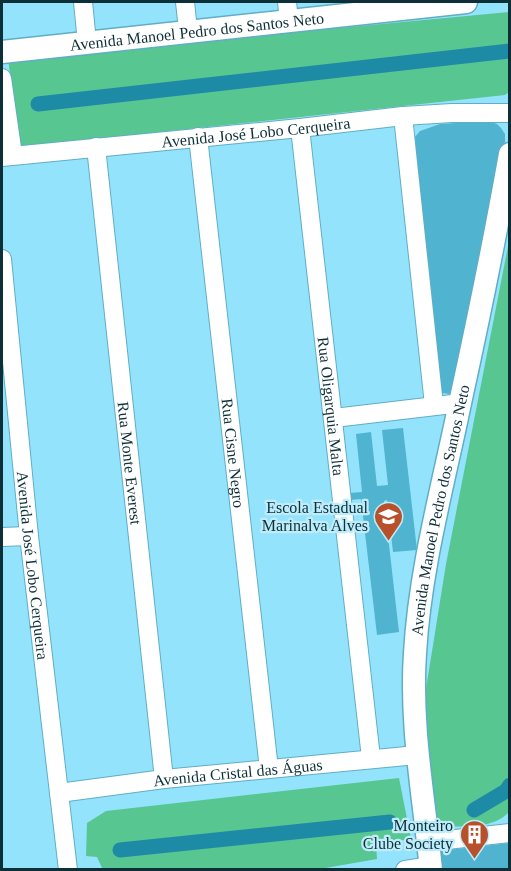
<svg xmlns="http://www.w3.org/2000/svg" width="511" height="871" font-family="Georgia,serif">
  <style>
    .green { fill: #57c690 }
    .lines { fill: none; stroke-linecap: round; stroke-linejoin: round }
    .canal { stroke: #1e8ba6; stroke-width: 15 }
    .building { fill: #50b3cf }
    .minor-casing { stroke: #5faec5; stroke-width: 20 }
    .tertiary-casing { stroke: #5faec5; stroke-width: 25 }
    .minor { stroke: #fff; stroke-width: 18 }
    .tertiary { stroke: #fff; stroke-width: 22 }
    .labels { text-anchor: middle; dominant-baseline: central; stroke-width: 4.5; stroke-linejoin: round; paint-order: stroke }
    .street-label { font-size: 16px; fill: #0d2f38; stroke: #beecfa }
    .poi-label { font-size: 16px; fill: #0d2f38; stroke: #beecfa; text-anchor: end }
  </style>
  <rect width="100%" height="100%" fill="#94e3fc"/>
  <!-- green -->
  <path class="green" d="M 509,12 L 510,91 L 505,95 L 20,147 L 8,59 Z
    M 509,241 L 509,812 C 491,831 458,826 433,826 L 425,695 L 446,564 Z
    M 399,778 L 411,839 L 376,844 L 377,859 L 314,870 L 103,870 L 97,857 L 86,856 L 87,823 L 106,811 Z"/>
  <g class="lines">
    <!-- canal -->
    <path class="canal" d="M 38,104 L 510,51
      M 474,810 L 506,791 L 510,785
      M 120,850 L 390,822"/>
  </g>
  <!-- building -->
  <path class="building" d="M 489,121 L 497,124 L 501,128 L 505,134 L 505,142 L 455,389 L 450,394 L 442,393 L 438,390 L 415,137 L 420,131 L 440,124 Z
    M 403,428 L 417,550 L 393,552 L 387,500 L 384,501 L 399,632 L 377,635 L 361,499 L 350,500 L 349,493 L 362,492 L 356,434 L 371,432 L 377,486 L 388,485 L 382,430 Z
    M 510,843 L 510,870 L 441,870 L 438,851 Z"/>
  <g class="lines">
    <defs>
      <g id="minor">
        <path d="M 83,2 L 87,42"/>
        <path d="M 185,2 L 188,30"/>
        <path d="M 287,2 L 289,21"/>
        <path d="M 2,78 L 13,155"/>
        <path d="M 403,116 L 434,405"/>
        <path id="s1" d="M 300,128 L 371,758"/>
        <path id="s2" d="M 198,137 L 269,769"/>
        <path id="s3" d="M 96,147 L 164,779"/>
        <path id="s4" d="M 2,157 L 300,128 L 403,116 L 452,113 L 510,113"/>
        <path id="s5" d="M 2,259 L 29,536 L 68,870"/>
        <path d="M 334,418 L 461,403"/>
        <path d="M 2,537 L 29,536"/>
        <path id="s6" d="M 59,793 L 164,779 L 417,755"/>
        <path d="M 429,842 L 510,833"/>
        <path d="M 405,870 L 431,866"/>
      </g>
      <g id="tertiary">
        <path id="s7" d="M 2,52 L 466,2"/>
        <path id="s8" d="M 431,870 C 424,797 410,726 415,653 C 420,568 443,486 460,403 C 478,321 495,238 510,154"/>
      </g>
    </defs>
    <!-- minor casing -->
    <use href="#minor" class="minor-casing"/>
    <!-- tertiary casing -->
    <use href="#tertiary" class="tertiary-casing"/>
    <!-- minor -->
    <use href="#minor" class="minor"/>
    <!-- tertiary -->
    <use href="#tertiary" class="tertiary"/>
  </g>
  <!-- icons -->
  <defs>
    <symbol id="school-pin" viewBox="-11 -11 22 30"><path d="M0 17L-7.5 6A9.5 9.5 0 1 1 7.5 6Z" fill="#b8502b" stroke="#beecfa"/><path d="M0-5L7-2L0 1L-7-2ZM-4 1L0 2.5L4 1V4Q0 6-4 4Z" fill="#fff"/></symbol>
    <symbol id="building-pin" viewBox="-11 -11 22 30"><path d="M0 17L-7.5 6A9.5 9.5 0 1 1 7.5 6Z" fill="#b8502b" stroke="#beecfa"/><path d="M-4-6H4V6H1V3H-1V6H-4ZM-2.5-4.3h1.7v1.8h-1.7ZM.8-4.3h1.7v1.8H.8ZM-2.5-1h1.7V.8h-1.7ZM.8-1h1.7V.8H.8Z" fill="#fff"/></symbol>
  </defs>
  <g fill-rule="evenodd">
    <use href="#school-pin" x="372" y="500" width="33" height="45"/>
    <use href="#building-pin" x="458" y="818" width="33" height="45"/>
  </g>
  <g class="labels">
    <!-- street labels -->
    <g class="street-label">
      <text stroke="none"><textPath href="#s7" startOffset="196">Avenida Manoel Pedro dos Santos Neto</textPath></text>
      <text stroke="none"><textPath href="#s4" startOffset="255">Avenida José Lobo Cerqueira</textPath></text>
      <text stroke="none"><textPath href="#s1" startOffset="280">Rua Oligarquia Malta</textPath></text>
      <text stroke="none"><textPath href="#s2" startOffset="318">Rua Cisne Negro</textPath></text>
      <text stroke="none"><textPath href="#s3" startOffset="318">Rua Monte Everest</textPath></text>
      <text stroke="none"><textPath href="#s8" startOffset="363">Avenida Manoel Pedro dos Santos Neto</textPath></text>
      <text stroke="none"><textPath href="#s5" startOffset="308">Avenida José Lobo Cerqueira</textPath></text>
      <text stroke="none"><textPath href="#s6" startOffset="180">Avenida Cristal das Águas</textPath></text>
    </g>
    <!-- poi labels -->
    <g class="poi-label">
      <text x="368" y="507">Escola Estadual<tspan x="368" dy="18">Marinalva Alves</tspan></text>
      <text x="453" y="825">Monteiro<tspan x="453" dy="18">Clube Society</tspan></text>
    </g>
  </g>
  <!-- border -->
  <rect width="511" height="871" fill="none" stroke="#0d2f38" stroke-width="6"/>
</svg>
